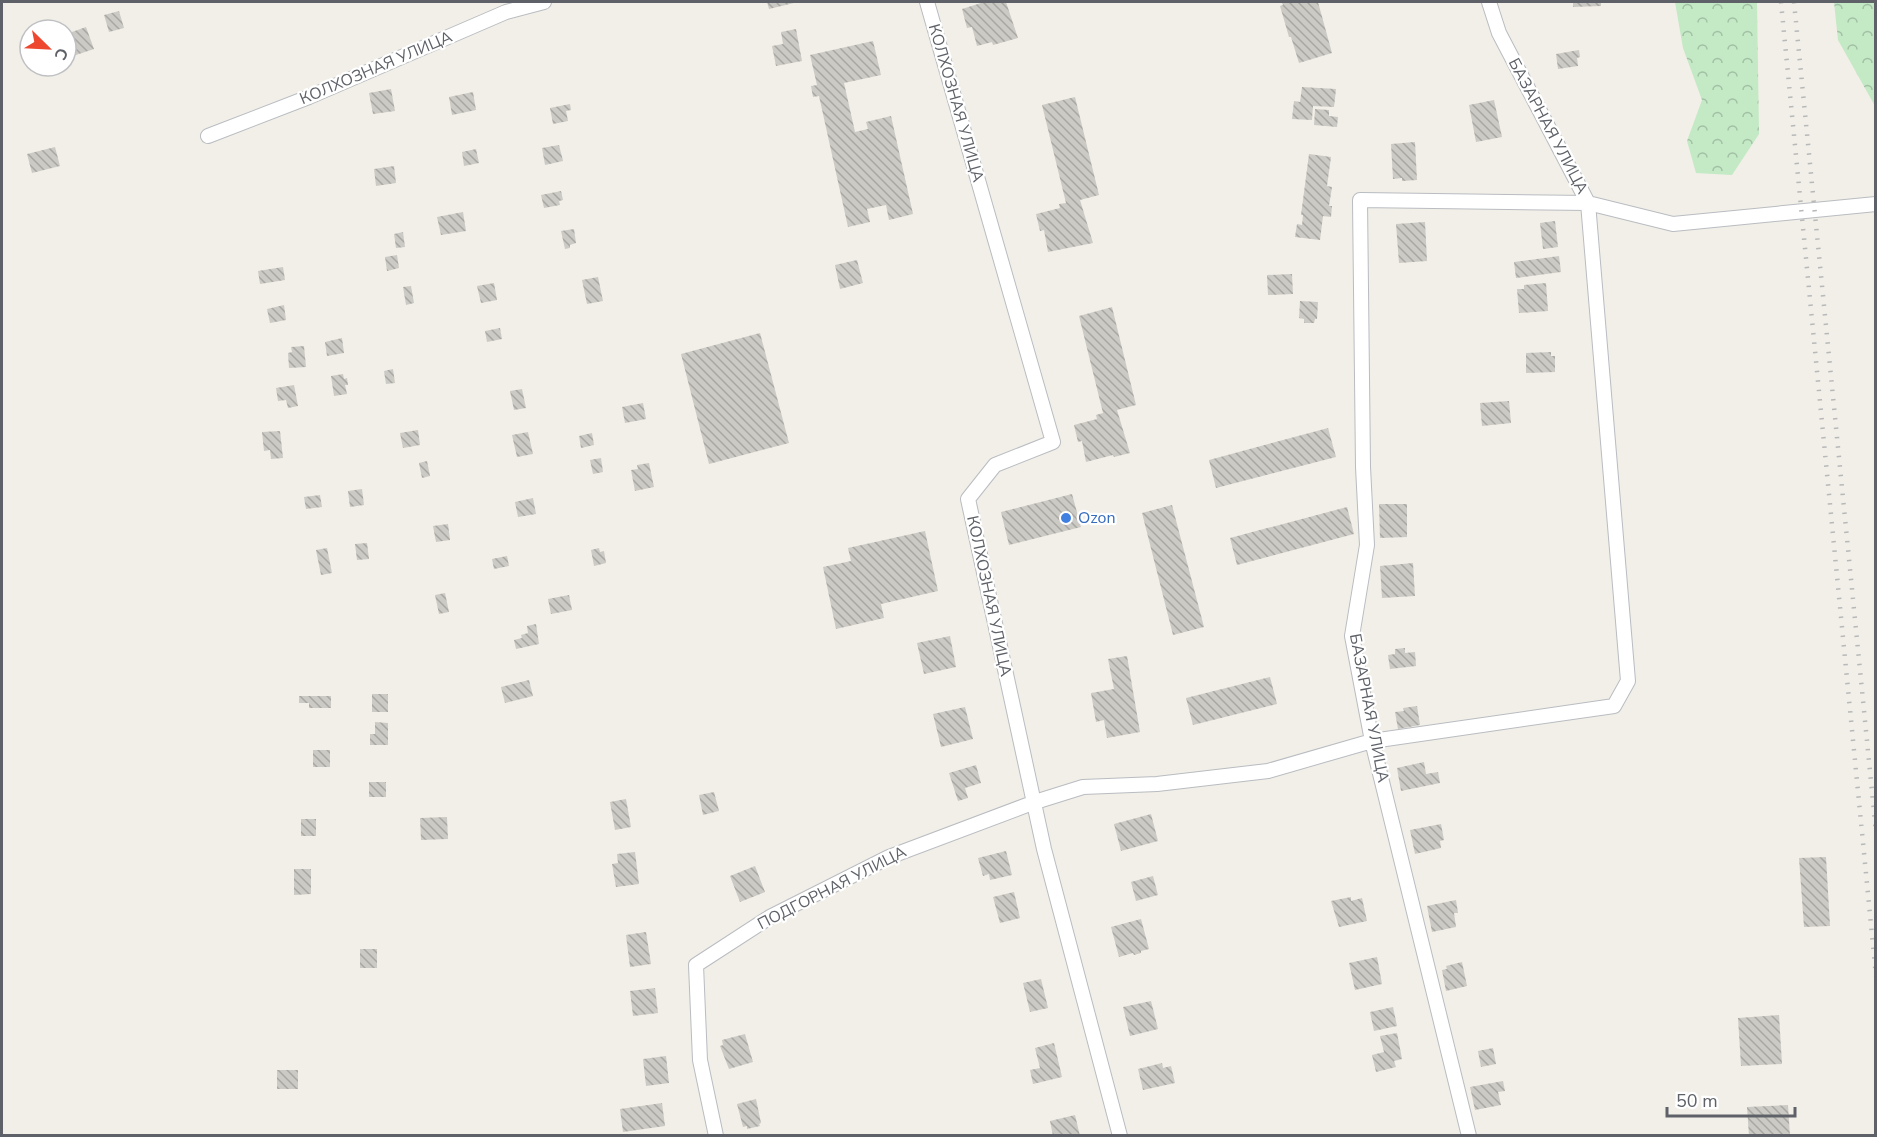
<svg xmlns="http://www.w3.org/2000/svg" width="1877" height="1137" font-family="'Nunito Sans',sans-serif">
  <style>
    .forest { fill: url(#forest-crowns) }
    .building { fill: url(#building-back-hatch) }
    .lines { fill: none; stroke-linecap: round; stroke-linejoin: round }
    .minor-casing { stroke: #b9bcc1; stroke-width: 16 }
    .minor { stroke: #fff; stroke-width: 14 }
    .rail { stroke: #b7b8b9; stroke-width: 4.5; stroke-dasharray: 1.5 8; stroke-linecap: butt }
    .shop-dot { fill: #3f7fe0; stroke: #fff; stroke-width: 2 }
    .labels { text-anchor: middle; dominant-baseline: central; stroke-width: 4.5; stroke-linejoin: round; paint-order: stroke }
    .street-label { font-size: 16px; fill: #5e6268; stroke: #fff }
    .shop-label { font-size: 16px; fill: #366cbe; stroke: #fff; text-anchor: start }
  </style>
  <defs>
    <pattern id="forest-crowns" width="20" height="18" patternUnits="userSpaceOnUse" patternTransform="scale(1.5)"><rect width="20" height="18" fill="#c3e9c5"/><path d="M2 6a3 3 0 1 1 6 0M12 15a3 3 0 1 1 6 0" fill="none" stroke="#a2c0a4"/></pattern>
    <pattern id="building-back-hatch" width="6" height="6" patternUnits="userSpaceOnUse" patternTransform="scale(1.5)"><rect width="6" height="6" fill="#cccac4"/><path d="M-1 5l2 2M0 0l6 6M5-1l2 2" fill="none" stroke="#a9a7a3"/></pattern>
  </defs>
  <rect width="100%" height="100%" fill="#f1efe7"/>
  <!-- forest -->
  <path class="forest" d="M 1675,2 L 1757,2 L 1759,134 L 1732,175 L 1696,173 L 1687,141 L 1702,100 L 1683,48 Z
    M 1834,2 L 1875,2 L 1875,106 L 1838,40 Z"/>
  <!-- building -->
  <path class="building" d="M 767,2 L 798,2 L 769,9 Z
    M 984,2 L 1006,2 L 1018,38 L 993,45 L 992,42 L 977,46 L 972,27 L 967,28 L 962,9 Z
    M 1282,2 L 1318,2 L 1332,53 L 1299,63 L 1291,37 L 1289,37 L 1280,6 L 1283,5 Z
    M 1573,2 L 1601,2 L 1601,6 L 1573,7 Z
    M 119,11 L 124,28 L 109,32 L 104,15 Z
    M 86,27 L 94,49 L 76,55 L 69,33 Z
    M 796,29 L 802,61 L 776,66 L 772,46 L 783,44 L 781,32 Z
    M 873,41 L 881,75 L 844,83 L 855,132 L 868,129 L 866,122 L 891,116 L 913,214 L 889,220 L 886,205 L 867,209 L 870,222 L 848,227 L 819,96 L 813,97 L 811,86 L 817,85 L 810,55 Z
    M 1579,50 L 1580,57 L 1577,58 L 1578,66 L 1558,69 L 1556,54 Z
    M 1302,87 L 1336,89 L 1334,107 L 1313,106 L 1312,120 L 1292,119 L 1294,101 L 1300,102 Z
    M 391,89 L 395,111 L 373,114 L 369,93 Z
    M 473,92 L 476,110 L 452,115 L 449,97 Z
    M 1075,97 L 1099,195 L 1080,200 L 1093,243 L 1048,252 L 1044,230 L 1040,231 L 1036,214 L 1060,208 L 1059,204 L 1066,203 L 1042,105 Z
    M 1494,100 L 1502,137 L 1476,142 L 1469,105 Z
    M 570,104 L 571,110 L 566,111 L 568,121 L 553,124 L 550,108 Z
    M 1315,109 L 1329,110 L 1329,116 L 1338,117 L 1337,127 L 1314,125 Z
    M 1415,142 L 1417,180 L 1402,181 L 1402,178 L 1393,179 L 1391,144 Z
    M 559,145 L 563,161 L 545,165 L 542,148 Z
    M 55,147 L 60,166 L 32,173 L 27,154 Z
    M 476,149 L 479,163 L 464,166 L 462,152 Z
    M 1309,154 L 1331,157 L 1327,186 L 1332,187 L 1329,206 L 1332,206 L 1331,217 L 1323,216 L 1320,240 L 1295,237 L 1297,224 L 1302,225 L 1303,215 L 1301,215 Z
    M 394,166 L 396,183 L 376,186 L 374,169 Z
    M 561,191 L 563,200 L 559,201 L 560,205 L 544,208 L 541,195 Z
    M 463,212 L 466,231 L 441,235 L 437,217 Z
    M 1555,221 L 1558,247 L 1543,249 L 1540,223 Z
    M 1425,222 L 1427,261 L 1399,263 L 1396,224 Z
    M 574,229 L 576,243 L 570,245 L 570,248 L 565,249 L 561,231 Z
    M 403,232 L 405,247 L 396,248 L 394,234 Z
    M 397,255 L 399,268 L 387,271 L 385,257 Z
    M 1559,256 L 1561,272 L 1516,278 L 1514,262 Z
    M 857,260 L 863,283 L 840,289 L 835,265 Z
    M 283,267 L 285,280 L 260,284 L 258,271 Z
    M 1292,274 L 1293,294 L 1268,295 L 1267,275 Z
    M 598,277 L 603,301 L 587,304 L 582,280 Z
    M 494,283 L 497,300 L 481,303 L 477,286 Z
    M 1546,283 L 1548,311 L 1519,313 L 1517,289 L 1524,289 L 1524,285 Z
    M 411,286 L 414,303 L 406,305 L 403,287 Z
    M 1300,301 L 1318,302 L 1317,319 L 1315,319 L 1314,323 L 1304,323 L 1304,319 L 1299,318 Z
    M 284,305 L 286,320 L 270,323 L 267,309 Z
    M 1112,307 L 1136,405 L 1117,410 L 1130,453 L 1114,457 L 1113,455 L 1086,462 L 1082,441 L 1078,442 L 1074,425 L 1097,419 L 1096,415 L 1103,413 L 1079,316 Z
    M 500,328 L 502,339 L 487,342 L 485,331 Z
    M 760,333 L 789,443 L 709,464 L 681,354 Z
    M 342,338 L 344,353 L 327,356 L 325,342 Z
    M 304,346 L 306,367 L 289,368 L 288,353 L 292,352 L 291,347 Z
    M 1551,352 L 1551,356 L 1555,356 L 1555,372 L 1526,373 L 1526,353 Z
    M 393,369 L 395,383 L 386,384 L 384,371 Z
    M 343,374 L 344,379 L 347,378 L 348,385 L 345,385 L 347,394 L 334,396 L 331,376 Z
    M 294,385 L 298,406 L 288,408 L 286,400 L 278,401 L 276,388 Z
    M 522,389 L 526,408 L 514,410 L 510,391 Z
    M 1509,401 L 1511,423 L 1482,426 L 1480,403 Z
    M 643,403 L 646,419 L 625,423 L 622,407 Z
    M 1328,428 L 1336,457 L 1216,488 L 1209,460 Z
    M 418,430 L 420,445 L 403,448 L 400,433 Z
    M 280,431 L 283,458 L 271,459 L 270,450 L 264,451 L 262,432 Z
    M 528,432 L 533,454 L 517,457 L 512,435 Z
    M 592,433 L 594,445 L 581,448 L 579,436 Z
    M 601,458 L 603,472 L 593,474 L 590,460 Z
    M 427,461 L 430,476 L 422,478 L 419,463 Z
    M 649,463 L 654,487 L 635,491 L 631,470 L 638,469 L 637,465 Z
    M 362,489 L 364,505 L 350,507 L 348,491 Z
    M 1072,494 L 1081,527 L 1009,545 L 1001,512 Z
    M 320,495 L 322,507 L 306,509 L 304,497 Z
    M 533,498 L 536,514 L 518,517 L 515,502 Z
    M 1379,504 L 1407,504 L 1407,537 L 1380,538 Z
    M 1172,505 L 1204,627 L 1173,635 L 1142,513 Z
    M 1347,507 L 1354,534 L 1237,565 L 1230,538 Z
    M 448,524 L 450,540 L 436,542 L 433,526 Z
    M 925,531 L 938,591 L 881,604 L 884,618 L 836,629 L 823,567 L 851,561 L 848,548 Z
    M 367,543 L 369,559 L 357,560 L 355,544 Z
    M 327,548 L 332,573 L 321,575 L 316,550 Z
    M 599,548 L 600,552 L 604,551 L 606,563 L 594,566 L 591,550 Z
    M 507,556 L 509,566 L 494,569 L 492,559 Z
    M 1413,563 L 1415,596 L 1382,598 L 1380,566 Z
    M 445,593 L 449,612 L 439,614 L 435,595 Z
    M 569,595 L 572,610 L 551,614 L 548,599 Z
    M 536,624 L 539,644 L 516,649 L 514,640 L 522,638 L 521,635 L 528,633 L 527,626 Z
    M 950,636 L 956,667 L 924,674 L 917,643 Z
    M 1405,648 L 1405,653 L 1415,652 L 1416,666 L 1390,669 L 1388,655 L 1395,654 L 1395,649 Z
    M 1127,656 L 1140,732 L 1107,738 L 1104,720 L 1096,722 L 1091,693 L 1114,689 L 1108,659 Z
    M 1270,677 L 1277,704 L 1193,725 L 1186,698 Z
    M 529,680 L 533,696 L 505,703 L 501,687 Z
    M 372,694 L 388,694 L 388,712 L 372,712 Z
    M 299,696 L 331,696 L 331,708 L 309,708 L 309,703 L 299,703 Z
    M 1417,706 L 1420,725 L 1398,729 L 1395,712 L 1404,711 L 1403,708 Z
    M 965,707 L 973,739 L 941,747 L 933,714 Z
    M 375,722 L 388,723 L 388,745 L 370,745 L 370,734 L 375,734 Z
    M 313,750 L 330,750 L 330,767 L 313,767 Z
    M 1424,762 L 1426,774 L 1438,772 L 1440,783 L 1401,791 L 1397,768 Z
    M 976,765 L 981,783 L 965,788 L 968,798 L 958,801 L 949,773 Z
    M 369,782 L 386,782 L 386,797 L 369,797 Z
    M 714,792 L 719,811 L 703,815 L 699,795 Z
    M 626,799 L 631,827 L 615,830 L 610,802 Z
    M 1151,814 L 1158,841 L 1121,851 L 1114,824 Z
    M 447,817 L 448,839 L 421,840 L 420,818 Z
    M 301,819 L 316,819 L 316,836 L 301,836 Z
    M 1441,824 L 1444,840 L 1440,841 L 1441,848 L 1415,854 L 1410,830 Z
    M 1006,851 L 1012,875 L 990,880 L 989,874 L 983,876 L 978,858 Z
    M 635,852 L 639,884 L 616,887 L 612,864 L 618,863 L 617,854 Z
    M 1826,857 L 1830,926 L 1804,927 L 1799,858 Z
    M 755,866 L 765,892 L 740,902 L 730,876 Z
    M 294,869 L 311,869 L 311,894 L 294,895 Z
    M 1153,876 L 1158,895 L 1136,901 L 1131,882 Z
    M 1014,892 L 1020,918 L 1000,923 L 993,897 Z
    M 1351,897 L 1351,901 L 1362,898 L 1367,921 L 1339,927 L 1331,901 Z
    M 1456,900 L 1458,913 L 1454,913 L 1456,927 L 1432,932 L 1427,906 Z
    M 1141,919 L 1149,949 L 1141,951 L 1141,953 L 1134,955 L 1133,953 L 1119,957 L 1111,927 Z
    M 646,932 L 651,964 L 630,967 L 626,935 Z
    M 360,949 L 377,949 L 377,968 L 360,968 Z
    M 1377,957 L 1382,984 L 1355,990 L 1349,963 Z
    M 1462,962 L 1467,986 L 1446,991 L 1442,970 L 1447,969 L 1446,966 Z
    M 1041,979 L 1048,1008 L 1030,1012 L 1023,983 Z
    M 655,988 L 658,1013 L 633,1016 L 630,991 Z
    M 1151,1001 L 1158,1029 L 1130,1036 L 1123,1007 Z
    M 1393,1007 L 1397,1026 L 1374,1031 L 1370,1012 Z
    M 1779,1015 L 1782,1064 L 1741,1066 L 1738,1018 Z
    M 1397,1033 L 1402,1059 L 1394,1061 L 1396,1067 L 1376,1072 L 1372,1055 L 1384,1052 L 1380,1036 Z
    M 745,1034 L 753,1062 L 729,1069 L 720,1046 L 723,1045 L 722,1040 Z
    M 1054,1043 L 1062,1077 L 1033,1084 L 1030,1070 L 1040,1068 L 1035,1048 Z
    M 1493,1048 L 1496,1064 L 1481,1067 L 1478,1051 Z
    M 666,1056 L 669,1083 L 646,1086 L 643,1059 Z
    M 1162,1063 L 1163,1068 L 1171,1066 L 1175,1083 L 1143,1090 L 1138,1069 Z
    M 277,1070 L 298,1070 L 298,1089 L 277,1089 Z
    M 1503,1081 L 1505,1091 L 1498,1092 L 1501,1105 L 1475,1110 L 1470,1087 Z
    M 756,1099 L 761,1123 L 759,1124 L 760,1126 L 747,1129 L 747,1126 L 743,1127 L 737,1104 Z
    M 662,1103 L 665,1126 L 623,1132 L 620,1109 Z
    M 1788,1105 L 1790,1136 L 1749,1136 L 1747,1107 Z
    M 1075,1115 L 1080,1136 L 1053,1136 L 1050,1121 Z"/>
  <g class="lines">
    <defs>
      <path id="minor" d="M 927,2 L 1053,442 L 995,465 L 968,499 L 1044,849 L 1120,1136
        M 1489,2 L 1499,33 L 1588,203 L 1673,224 L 1876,204
        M 208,136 L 309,97 L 506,12 L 544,2
        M 716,1136 L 700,1060 L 696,965 L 770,917 L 889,857 L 1035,802 L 1083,787 L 1157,784 L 1268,771 L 1372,741 L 1614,706 L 1628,681 L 1588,203 L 1360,200 L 1363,467 L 1367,545 L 1352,636 L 1372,741 L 1469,1136"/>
    </defs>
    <!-- minor casing -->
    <use href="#minor" class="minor-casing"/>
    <!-- minor -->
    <use href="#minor" class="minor"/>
    <!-- rail -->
    <path class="rail" d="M 1781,2 L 1876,976
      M 1794,2 L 1876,832"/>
  </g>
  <!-- markers -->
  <circle class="shop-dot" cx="1066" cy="518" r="6"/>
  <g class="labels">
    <!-- street labels -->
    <g class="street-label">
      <text transform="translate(376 68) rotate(-23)">КОЛХОЗНАЯ УЛИЦА</text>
      <text transform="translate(956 103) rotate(74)">КОЛХОЗНАЯ УЛИЦА</text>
      <text transform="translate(1548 126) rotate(62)">БАЗАРНАЯ УЛИЦА</text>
      <text transform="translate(989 596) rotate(78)">КОЛХОЗНАЯ УЛИЦА</text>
      <text transform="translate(1369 708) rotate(79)">БАЗАРНАЯ УЛИЦА</text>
      <text transform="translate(832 888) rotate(-27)">ПОДГОРНАЯ УЛИЦА</text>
    </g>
    <!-- shop labels -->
    <g class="shop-label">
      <text x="1078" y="518">Ozon</text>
    </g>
  </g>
  <!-- border -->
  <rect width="1877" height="1137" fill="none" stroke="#5e6268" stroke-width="6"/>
  <!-- north arrow -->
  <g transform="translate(48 48) rotate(114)"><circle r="28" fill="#ffffff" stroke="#bfc0c3" stroke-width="1.5"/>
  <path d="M0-4.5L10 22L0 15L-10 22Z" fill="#ee4730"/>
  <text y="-9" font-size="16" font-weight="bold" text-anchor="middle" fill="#5e6268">С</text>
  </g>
  <!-- scale -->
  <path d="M1667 1107v9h128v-9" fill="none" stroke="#5e6268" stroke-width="3"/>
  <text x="1676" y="1107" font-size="18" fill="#5e6268" stroke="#ffffff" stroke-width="4.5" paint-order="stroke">50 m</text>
</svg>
